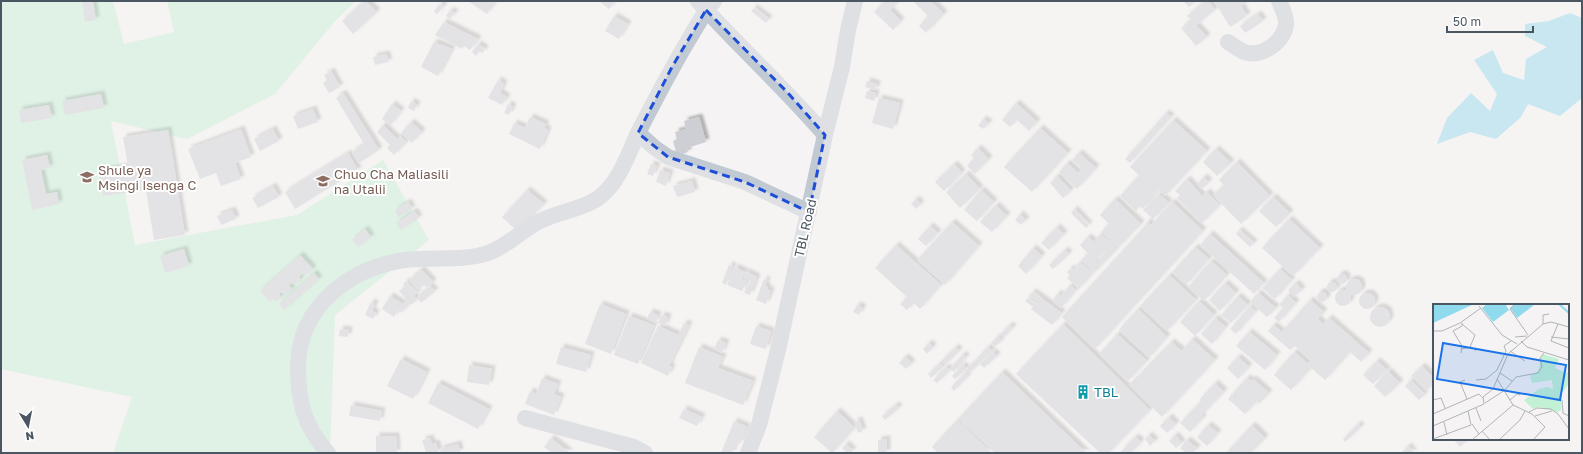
<svg xmlns="http://www.w3.org/2000/svg" width="1583" height="454" font-family="'Golos Text',sans-serif">
  <style>
    .green { fill: #c3f1d5 }
    .water { fill: #90daee }
    .building { fill: #cdcfd5; filter: url(#shadow) }
    .lines { fill: none; stroke-linecap: round; stroke-linejoin: round }
    .minor { stroke: #c1cad2; stroke-width: 16 }
    .marked { fill: none; stroke: #1d4ed8; stroke-width: 3; stroke-dasharray: 8 5; stroke-linejoin: round }
    .labels { text-anchor: middle; dominant-baseline: central; stroke-width: 4; stroke-linejoin: round; paint-order: stroke }
    .education-label { font-size: 13px; fill: #785e54; stroke: #fff; text-anchor: start }
    .street-label { font-size: 13px; fill: #4a5661; stroke: #fff }
    .culture-label { font-size: 13px; fill: #0d838f; stroke: #fff; text-anchor: start }
    .inset-river { fill: none; stroke: #90daee; stroke-width: 2 }
    .inset-road { fill: none; stroke: #b1b4b9; stroke-width: 1 }
    .view { fill: #1a73e8; fill-opacity: 0.15; stroke: #1a73e8; stroke-width: 2 }
    .inset-edge { fill: none; stroke: #4a5661; stroke-width: 2 }
  </style>
  <defs>
    <filter id="shadow"><feDropShadow dx="3.5" dy="-3.5" stdDeviation="1" flood-color="#0004"/></filter>
  </defs>
  <rect width="100%" height="100%" fill="#f5f3f3"/>
  <!-- green -->
  <path class="green" d="M 1,1 L 113,1 L 124,44 L 174,32 L 167,1 L 356,1 L 335,21 L 275,94 L 187,139 L 111,121 L 135,245 L 297,215 L 383,160 L 429,240 L 335,315 L 330,453 L 113,453 L 132,397 L 1,369 Z"/>
  <!-- water -->
  <path class="water" d="M 1570,13 L 1582,18 L 1582,98 L 1560,116 L 1528,104 L 1521,117 L 1496,139 L 1470,132 L 1437,144 L 1447,118 L 1471,93 L 1490,111 L 1497,94 L 1474,60 L 1493,50 L 1503,73 L 1524,80 L 1526,59 L 1547,47 L 1525,36 L 1525,24 L 1549,21 Z"/>
  <!-- building -->
  <path class="building" d="M 82,1 L 93,1 L 96,20 L 85,22 Z
    M 364,1 L 366,1 L 377,12 L 353,34 L 342,21 Z
    M 468,1 L 496,1 L 487,14 Z
    M 599,1 L 616,1 L 609,9 Z
    M 884,1 L 899,1 L 890,10 L 901,21 L 893,30 L 874,12 Z
    M 913,1 L 931,1 L 944,14 L 926,33 L 919,26 L 928,16 Z
    M 1183,1 L 1196,1 L 1189,7 Z
    M 1204,1 L 1208,1 L 1215,10 L 1197,25 L 1187,16 Z
    M 1214,1 L 1249,1 L 1241,6 L 1247,16 L 1230,27 Z
    M 441,3 L 444,6 L 437,14 L 434,11 Z
    M 754,8 L 769,19 L 766,23 L 751,11 Z
    M 450,10 L 455,13 L 450,19 L 446,16 Z
    M 1258,14 L 1263,21 L 1245,33 L 1240,26 Z
    M 614,16 L 628,24 L 619,39 L 605,31 Z
    M 1190,21 L 1197,26 L 1207,37 L 1196,46 L 1181,28 Z
    M 444,22 L 478,39 L 470,50 L 464,46 L 462,49 L 435,35 Z
    M 434,42 L 452,49 L 438,76 L 421,67 Z
    M 478,44 L 485,49 L 483,53 L 479,51 L 476,56 L 472,52 Z
    M 386,54 L 389,62 L 375,65 L 373,57 Z
    M 331,71 L 340,87 L 329,93 L 323,83 L 327,80 L 324,75 Z
    M 498,80 L 504,84 L 500,93 L 507,97 L 502,105 L 488,98 Z
    M 867,81 L 877,84 L 876,90 L 865,87 Z
    M 867,91 L 876,93 L 874,101 L 865,98 Z
    M 343,93 L 379,150 L 359,163 L 352,152 L 364,144 L 336,98 Z
    M 101,94 L 104,108 L 65,115 L 62,101 Z
    M 879,98 L 900,103 L 893,129 L 872,123 Z
    M 411,101 L 417,105 L 414,111 L 408,108 Z
    M 1016,103 L 1037,122 L 1029,131 L 1017,120 L 1010,127 L 1002,120 Z
    M 392,104 L 401,111 L 391,125 L 382,119 Z
    M 508,104 L 513,107 L 509,115 L 504,113 Z
    M 49,105 L 52,118 L 21,123 L 19,110 Z
    M 313,109 L 318,122 L 298,129 L 293,116 Z
    M 1166,113 L 1171,117 L 1130,163 L 1125,159 Z
    M 530,117 L 546,124 L 544,128 L 548,130 L 540,149 L 509,134 L 514,123 L 525,128 Z
    M 699,117 L 706,142 L 687,148 L 688,152 L 677,156 L 673,141 L 677,139 L 675,132 L 686,129 L 684,121 Z
    M 983,119 L 989,123 L 984,129 L 978,126 Z
    M 1173,120 L 1207,151 L 1165,196 L 1159,190 L 1143,209 L 1140,206 L 1136,211 L 1120,196 L 1139,175 L 1130,167 Z
    M 411,122 L 422,132 L 412,143 L 401,133 Z
    M 383,125 L 397,139 L 400,136 L 407,142 L 394,155 L 387,148 L 390,145 L 377,132 Z
    M 1040,128 L 1068,153 L 1032,192 L 1004,167 Z
    M 241,129 L 251,157 L 235,163 L 241,179 L 221,186 L 216,173 L 200,179 L 188,149 Z
    M 273,129 L 279,141 L 260,151 L 254,139 Z
    M 168,130 L 185,235 L 154,240 L 146,190 L 103,196 L 99,171 L 128,166 L 123,137 Z
    M 978,148 L 989,159 L 975,174 L 967,166 L 974,158 L 971,155 Z
    M 1216,149 L 1231,163 L 1217,176 L 1203,162 Z
    M 348,153 L 358,170 L 295,209 L 285,192 Z
    M 1079,153 L 1096,168 L 1077,189 L 1059,172 L 1067,163 L 1078,173 L 1082,169 L 1072,160 Z
    M 47,155 L 50,168 L 41,170 L 46,194 L 57,192 L 59,204 L 32,210 L 22,160 Z
    M 1237,162 L 1270,196 L 1241,224 L 1213,195 L 1224,185 L 1219,180 Z
    M 651,164 L 657,166 L 653,176 L 647,174 Z
    M 954,164 L 962,173 L 944,191 L 935,182 Z
    M 660,170 L 670,173 L 666,186 L 656,182 Z
    M 966,174 L 980,189 L 960,208 L 946,192 Z
    M 1057,176 L 1071,191 L 1063,198 L 1050,183 Z
    M 1204,177 L 1209,182 L 1202,189 L 1197,184 Z
    M 1187,179 L 1202,196 L 1207,192 L 1220,205 L 1202,223 L 1177,198 L 1180,195 L 1175,191 Z
    M 692,181 L 695,192 L 677,197 L 673,186 Z
    M 273,186 L 279,197 L 258,208 L 252,198 Z
    M 527,190 L 544,204 L 518,232 L 502,217 Z
    M 981,190 L 994,202 L 977,221 L 964,210 Z
    M 1159,194 L 1169,203 L 1153,219 L 1143,210 Z
    M 1273,197 L 1290,213 L 1276,227 L 1259,211 Z
    M 916,199 L 921,204 L 916,209 L 911,204 Z
    M 1115,199 L 1141,224 L 1118,248 L 1101,232 L 1109,224 L 1100,215 Z
    M 408,202 L 412,209 L 398,217 L 395,210 Z
    M 1172,202 L 1203,231 L 1095,349 L 1062,317 L 1145,226 L 1147,221 L 1151,225 Z
    M 996,205 L 1007,216 L 992,232 L 980,222 Z
    M 1074,209 L 1089,225 L 1086,228 L 1071,213 Z
    M 232,210 L 236,219 L 221,225 L 217,216 Z
    M 414,211 L 419,218 L 401,230 L 396,223 Z
    M 1020,214 L 1026,220 L 1021,225 L 1015,220 Z
    M 1289,219 L 1320,248 L 1293,276 L 1262,248 Z
    M 952,222 L 979,246 L 945,285 L 917,260 Z
    M 930,226 L 938,233 L 926,246 L 918,239 Z
    M 1057,227 L 1064,234 L 1049,250 L 1041,243 Z
    M 365,229 L 371,237 L 358,247 L 352,240 Z
    M 1239,230 L 1254,243 L 1250,247 L 1236,234 Z
    M 1101,234 L 1117,249 L 1094,273 L 1081,260 L 1087,254 L 1096,263 L 1106,252 L 1094,241 Z
    M 1210,234 L 1264,283 L 1254,294 L 1200,245 Z
    M 1088,237 L 1104,252 L 1095,261 L 1080,245 Z
    M 896,245 L 941,285 L 920,309 L 914,303 L 907,310 L 900,304 L 907,297 L 875,268 Z
    M 1195,247 L 1209,259 L 1186,285 L 1172,272 Z
    M 1033,248 L 1042,256 L 1026,274 L 1018,266 Z
    M 184,249 L 189,266 L 165,273 L 160,256 Z
    M 1065,250 L 1069,254 L 1053,269 L 1049,265 Z
    M 300,255 L 313,269 L 305,276 L 303,273 L 299,277 L 301,279 L 295,285 L 292,283 L 289,285 L 292,289 L 285,296 L 281,292 L 279,294 L 282,297 L 276,302 L 274,299 L 270,302 L 260,291 Z
    M 1211,261 L 1227,275 L 1204,301 L 1188,287 Z
    M 1080,262 L 1093,273 L 1079,289 L 1067,278 L 1070,275 L 1067,272 L 1071,268 L 1073,270 Z
    M 729,265 L 733,266 L 726,285 L 722,283 Z
    M 735,267 L 745,272 L 742,279 L 747,281 L 742,291 L 727,285 Z
    M 421,269 L 433,282 L 427,288 L 424,285 L 418,290 L 409,280 Z
    M 1280,269 L 1292,280 L 1275,299 L 1262,288 Z
    M 746,272 L 757,277 L 750,295 L 744,293 L 747,285 L 749,286 L 751,281 L 744,278 Z
    M 314,273 L 319,279 L 284,310 L 279,304 Z
    M1337 279a5 5 0 1 1 10 0a5 5 0 1 1-10 0Z
    M 1169,275 L 1196,300 L 1167,331 L 1140,306 Z
    M 764,279 L 767,280 L 765,286 L 768,287 L 767,289 L 771,291 L 766,304 L 756,300 Z
    M1346 287a8 8 0 1 1 16 0a8 8 0 1 1-16 0Z
    M 406,281 L 418,292 L 414,296 L 417,300 L 411,305 L 399,291 L 405,286 L 403,284 Z
    M1327 287a5 5 0 1 1 10 0a5 5 0 1 1-10 0Z
    M 1225,283 L 1236,293 L 1220,311 L 1209,300 Z
    M 1296,283 L 1302,290 L 1294,297 L 1288,290 Z
    M 1070,285 L 1076,290 L 1061,308 L 1052,301 L 1058,293 L 1061,296 Z
    M 430,286 L 435,291 L 421,303 L 417,297 Z
    M1335 298a8 8 0 1 1 16 0a8 8 0 1 1-16 0Z
    M 1033,292 L 1062,313 L 1052,325 L 1031,309 L 1033,307 L 1025,301 L 1028,298 L 1036,304 L 1038,302 L 1029,295 Z
    M1317 297a5 5 0 1 1 10 0a5 5 0 1 1-10 0Z
    M 1258,293 L 1276,308 L 1267,317 L 1250,302 Z
    M1359 301a8 8 0 1 1 16 0a8 8 0 1 1-16 0Z
    M 1288,295 L 1296,303 L 1279,322 L 1274,318 L 1283,308 L 1279,305 Z
    M 390,296 L 403,304 L 405,301 L 409,303 L 402,313 L 398,310 L 394,317 L 382,309 Z
    M 1238,296 L 1248,305 L 1231,323 L 1221,315 Z
    M 1310,300 L 1324,312 L 1318,319 L 1323,324 L 1329,318 L 1369,353 L 1361,362 L 1350,352 L 1325,380 L 1311,368 L 1291,390 L 1274,375 L 1294,352 L 1308,364 L 1311,360 L 1295,346 L 1290,350 L 1268,331 L 1273,325 L 1282,332 Z
    M 1199,301 L 1214,315 L 1195,336 L 1180,322 Z
    M 371,302 L 375,304 L 372,311 L 376,313 L 373,319 L 365,315 Z
    M 600,304 L 626,314 L 611,354 L 585,344 Z
    M 857,305 L 863,308 L 859,315 L 853,312 Z
    M 1250,306 L 1256,311 L 1236,334 L 1230,329 Z
    M1370 317a10 10 0 1 1 20 0a10 10 0 1 1-20 0Z
    M 1138,309 L 1167,337 L 1149,358 L 1119,329 Z
    M 650,312 L 658,315 L 655,323 L 647,319 Z
    M 662,315 L 668,317 L 665,326 L 658,323 Z
    M 629,316 L 654,325 L 638,364 L 614,355 Z
    M 1215,318 L 1226,327 L 1212,344 L 1201,334 Z
    M 684,323 L 689,325 L 669,366 L 672,367 L 668,376 L 641,363 L 658,326 L 678,335 Z
    M 1063,324 L 1150,410 L 1109,453 L 1100,453 L 1016,374 Z
    M 1010,325 L 1013,328 L 1003,338 L 1000,334 Z
    M 756,326 L 771,331 L 766,349 L 750,344 Z
    M 340,329 L 349,330 L 348,337 L 339,336 Z
    M 1249,332 L 1277,355 L 1265,370 L 1236,346 Z
    M 1117,334 L 1147,361 L 1128,381 L 1099,354 Z
    M 998,336 L 1002,340 L 995,347 L 991,343 Z
    M 1192,339 L 1215,360 L 1162,417 L 1129,385 L 1171,342 L 1182,351 Z
    M 718,340 L 726,343 L 722,353 L 714,349 Z
    M 929,343 L 933,347 L 927,354 L 923,349 Z
    M 561,347 L 591,355 L 586,372 L 556,364 Z
    M 699,347 L 723,357 L 718,368 L 753,381 L 743,405 L 685,383 Z
    M 956,347 L 959,351 L 945,365 L 941,361 Z
    M 988,347 L 992,351 L 980,362 L 977,358 Z
    M 993,352 L 997,356 L 984,368 L 980,364 Z
    M 963,354 L 966,357 L 954,372 L 950,369 Z
    M 905,357 L 912,363 L 906,369 L 899,363 Z
    M 1238,357 L 1249,367 L 1238,379 L 1227,368 Z
    M 401,359 L 427,372 L 413,399 L 387,386 Z
    M 976,360 L 980,363 L 968,374 L 965,371 Z
    M 1377,361 L 1387,370 L 1373,384 L 1363,375 Z
    M 940,363 L 943,367 L 931,378 L 928,374 Z
    M 469,365 L 492,369 L 489,385 L 467,382 Z
    M 963,365 L 966,369 L 955,379 L 952,376 Z
    M 1422,366 L 1434,378 L 1434,383 L 1426,391 L 1411,376 Z
    M 946,367 L 950,370 L 937,383 L 933,380 Z
    M 1388,371 L 1400,383 L 1385,397 L 1374,386 Z
    M 1002,372 L 1086,453 L 995,453 L 958,419 Z
    M 965,373 L 968,376 L 954,391 L 951,387 Z
    M 542,378 L 558,384 L 554,394 L 561,397 L 554,415 L 525,404 L 530,391 L 536,394 Z
    M 1247,378 L 1251,381 L 1253,379 L 1269,393 L 1259,404 L 1257,401 L 1250,409 L 1233,393 Z
    M 1411,380 L 1425,394 L 1419,400 L 1405,386 Z
    M 438,383 L 489,409 L 478,429 L 428,403 Z
    M 1215,383 L 1224,392 L 1201,416 L 1203,418 L 1190,432 L 1180,423 L 1201,401 L 1200,399 Z
    M 1232,394 L 1249,410 L 1245,414 L 1228,399 Z
    M 351,405 L 382,411 L 380,421 L 349,416 Z
    M 896,405 L 899,408 L 885,420 L 882,416 Z
    M 684,409 L 702,417 L 697,426 L 679,418 Z
    M 837,411 L 855,428 L 832,453 L 814,437 Z
    M 1169,417 L 1176,424 L 1167,433 L 1160,426 Z
    M 859,420 L 863,431 L 858,433 L 854,422 Z
    M 957,420 L 992,453 L 938,453 L 932,447 Z
    M 734,421 L 747,427 L 740,444 L 736,443 L 732,453 L 721,453 Z
    M 1358,424 L 1361,427 L 1345,442 L 1343,439 Z
    M 1208,425 L 1218,433 L 1207,446 L 1197,437 Z
    M 1252,425 L 1265,438 L 1251,453 L 1226,453 Z
    M 1149,435 L 1155,441 L 1150,446 L 1145,439 Z
    M 1175,435 L 1182,443 L 1176,448 L 1169,441 Z
    M 376,436 L 396,436 L 397,453 L 376,453 Z
    M 1135,437 L 1141,442 L 1131,453 L 1123,453 L 1121,451 Z
    M 430,438 L 432,444 L 436,443 L 439,453 L 426,453 L 422,440 Z
    M 551,438 L 570,453 L 552,453 L 544,447 Z
    M 887,439 L 887,453 L 878,453 L 878,440 Z
    M 1453,439 L 1468,439 L 1460,447 Z
    M 1187,440 L 1197,448 L 1193,453 L 1186,453 L 1180,448 Z
    M 458,444 L 460,452 L 458,453 L 441,453 L 440,449 Z
    M 846,444 L 853,451 L 850,453 L 847,453 L 842,448 Z
    M 1408,446 L 1414,453 L 1401,453 Z"/>
  <g class="lines">
    <!-- minor -->
    <path class="minor" d="M 698,1 C 739,47 785,88 825,135
      M 1228,42 C 1233,45 1239,50 1244,52 C 1262,58 1283,42 1286,25 C 1287,17 1282,8 1279,1
      M 638,133 L 655,148 L 668,157 L 745,182 L 809,212
      M 525,418 L 634,447 L 645,453
      M 328,453 C 304,426 298,402 298,366 C 299,307 349,268 405,260 C 432,256 461,262 488,253 C 508,246 521,231 538,222 C 557,212 580,210 597,199 C 619,184 628,154 639,131 C 655,100 671,69 689,39 C 697,26 704,12 714,1
      M 748,453 L 759,425 L 778,350 L 825,135 L 842,67 L 848,30 L 855,1"/>
  </g>
  <!-- marked area -->
  <path d="M0 0H1583V454H0ZM 706,10 L 788,93 L 825,135 L 809,212 L 745,182 L 668,157 L 638,133 L 672,67 Z" fill="#f5f3f3" fill-opacity=".55" fill-rule="evenodd"/>
  <path class="marked" d="M 706,10 L 788,93 L 825,135 L 809,212 L 745,182 L 668,157 L 638,133 L 672,67 Z"/>
  <!-- icons -->
  <defs>
    <symbol id="school-bare" viewBox="-9 -9 18 18"><path d="M0-5L7-2L0 1L-7-2ZM-4 1L0 2.5L4 1V4Q0 6-4 4Z" fill="#8d6e63" stroke="#fff" stroke-width="2.5" paint-order="stroke"/></symbol>
    <symbol id="university-bare" viewBox="-9 -9 18 18"><path d="M0-5L7-2L0 1L-7-2ZM-4 1L0 2.5L4 1V4Q0 6-4 4Z" fill="#8d6e63" stroke="#fff" stroke-width="2.5" paint-order="stroke"/></symbol>
    <symbol id="building-bare" viewBox="-9 -9 18 18"><path d="M-4-6H4V6H1V3H-1V6H-4ZM-2.5-4.3h1.7v1.8h-1.7ZM.8-4.3h1.7v1.8H.8ZM-2.5-1h1.7V.8h-1.7ZM.8-1h1.7V.8H.8Z" fill="#0f9aa8" stroke="#fff" stroke-width="2.5" paint-order="stroke"/></symbol>
  </defs>
  <g fill-rule="evenodd">
    <use href="#school-bare" x="77" y="167" width="20" height="20"/>
    <use href="#university-bare" x="313" y="171" width="20" height="20"/>
    <use href="#building-bare" x="1073" y="382" width="20" height="20"/>
  </g>
  <g class="labels">
    <!-- education labels -->
    <g class="education-label">
      <text x="98" y="170">Shule ya<tspan x="98" dy="15">Msingi Isenga C</tspan></text>
      <text x="334" y="174">Chuo Cha Maliasili<tspan x="334" dy="15">na Utalii</tspan></text>
    </g>
    <!-- street labels -->
    <g class="street-label">
      <text transform="translate(805 228) rotate(-77)">TBL Road</text>
    </g>
    <!-- culture labels -->
    <g class="culture-label">
      <text x="1094" y="392">TBL</text>
    </g>
  </g>
  <!-- overview -->
  <g transform="translate(1433 304)">
    <rect width="136" height="136" fill="#f5f3f3"/>
    <path d="M 109,50 L 126,55 L 122,64 L 134,69 L 136,66 L 136,79 L 129,89 L 128,106 L 124,108 L 107,103 L 100,105 L 91,96 L 106,85 L 114,83 L 120,85 L 119,76 L 99,79 L 97,72 L 105,67 Z" fill="#c3f1d5"/>
    <path d="M 0,0 L 41,0 L 0,19 ZM 54,0 L 72,0 L 76,6 L 60,18 L 49,4 ZM 82,0 L 101,1 L 84,14 L 77,4 Z" fill="#90daee"/>
    <path class="inset-river" d="M 126,0 L 136,9"/>
    <path class="inset-road" d="M 82,0 L 77,5 L 95,31M 46,2 L 69,31 L 84,40M 29,20 L 42,31 L 37,43M 110,20 L 110,11 L 116,10M 125,20 L 118,37 L 136,44M 0,27 L 9,27 L 27,19 L 48,4M 82,33 L 94,32M 118,33 L 136,35M 88,37 L 94,43 L 136,56M 28,45 L 39,43 L 43,47M 77,47 L 92,57M 28,49 L 29,42 L 20,27 L 29,22 L 29,19M 67,69 L 79,77M 64,75 L 80,101 L 99,110 L 112,123 L 100,136M 32,76 L 27,78 L 34,95M 43,76 L 53,75 L 64,66 L 73,47 L 71,42 L 78,37M 0,96 L 8,94 L 12,104M 77,96 L 84,90 L 87,91M 129,96 L 130,109 L 136,112M 52,99 L 72,86 L 83,73 L 105,69 L 109,63 L 107,54 L 111,49M 43,104 L 48,117M 96,108 L 104,104 L 118,105 L 125,110 L 136,125M 0,110 L 46,90 L 50,94M 102,112 L 119,107M 11,118 L 14,131M 39,120 L 46,130M 0,122 L 51,100 L 50,93 L 60,85 L 75,50 L 110,20 L 118,18 L 136,23M 49,127 L 57,136M 0,135 L 38,121 L 35,107M 39,136 L 80,101M 66,136 L 87,116 L 92,107"/>
    <path class="view" d="M 10,39 L 133,61 L 127,96 L 4,75 Z"/>
    <rect width="136" height="136" class="inset-edge"/>
  </g>
  <!-- border -->
  <rect width="1583" height="454" fill="none" stroke="#4a5661" stroke-width="4"/>
  <!-- north arrow -->
  <g transform="translate(28 426) rotate(170)" stroke="#ffffff" stroke-width="3" paint-order="stroke">
  <path d="M0-3L7 15L0 10L-7 15Z" fill="#4a5661"/>
  <text y="-6" font-size="11" font-weight="bold" text-anchor="middle" fill="#4a5661">N</text>
  </g>
  <!-- scale -->
  <path d="M1447 26v6h86v-6" fill="none" stroke="#4a5661" stroke-width="2"/>
  <text x="1453" y="26" font-size="12" fill="#4a5661" stroke="#ffffff" stroke-width="3" paint-order="stroke">50 m</text>
</svg>
